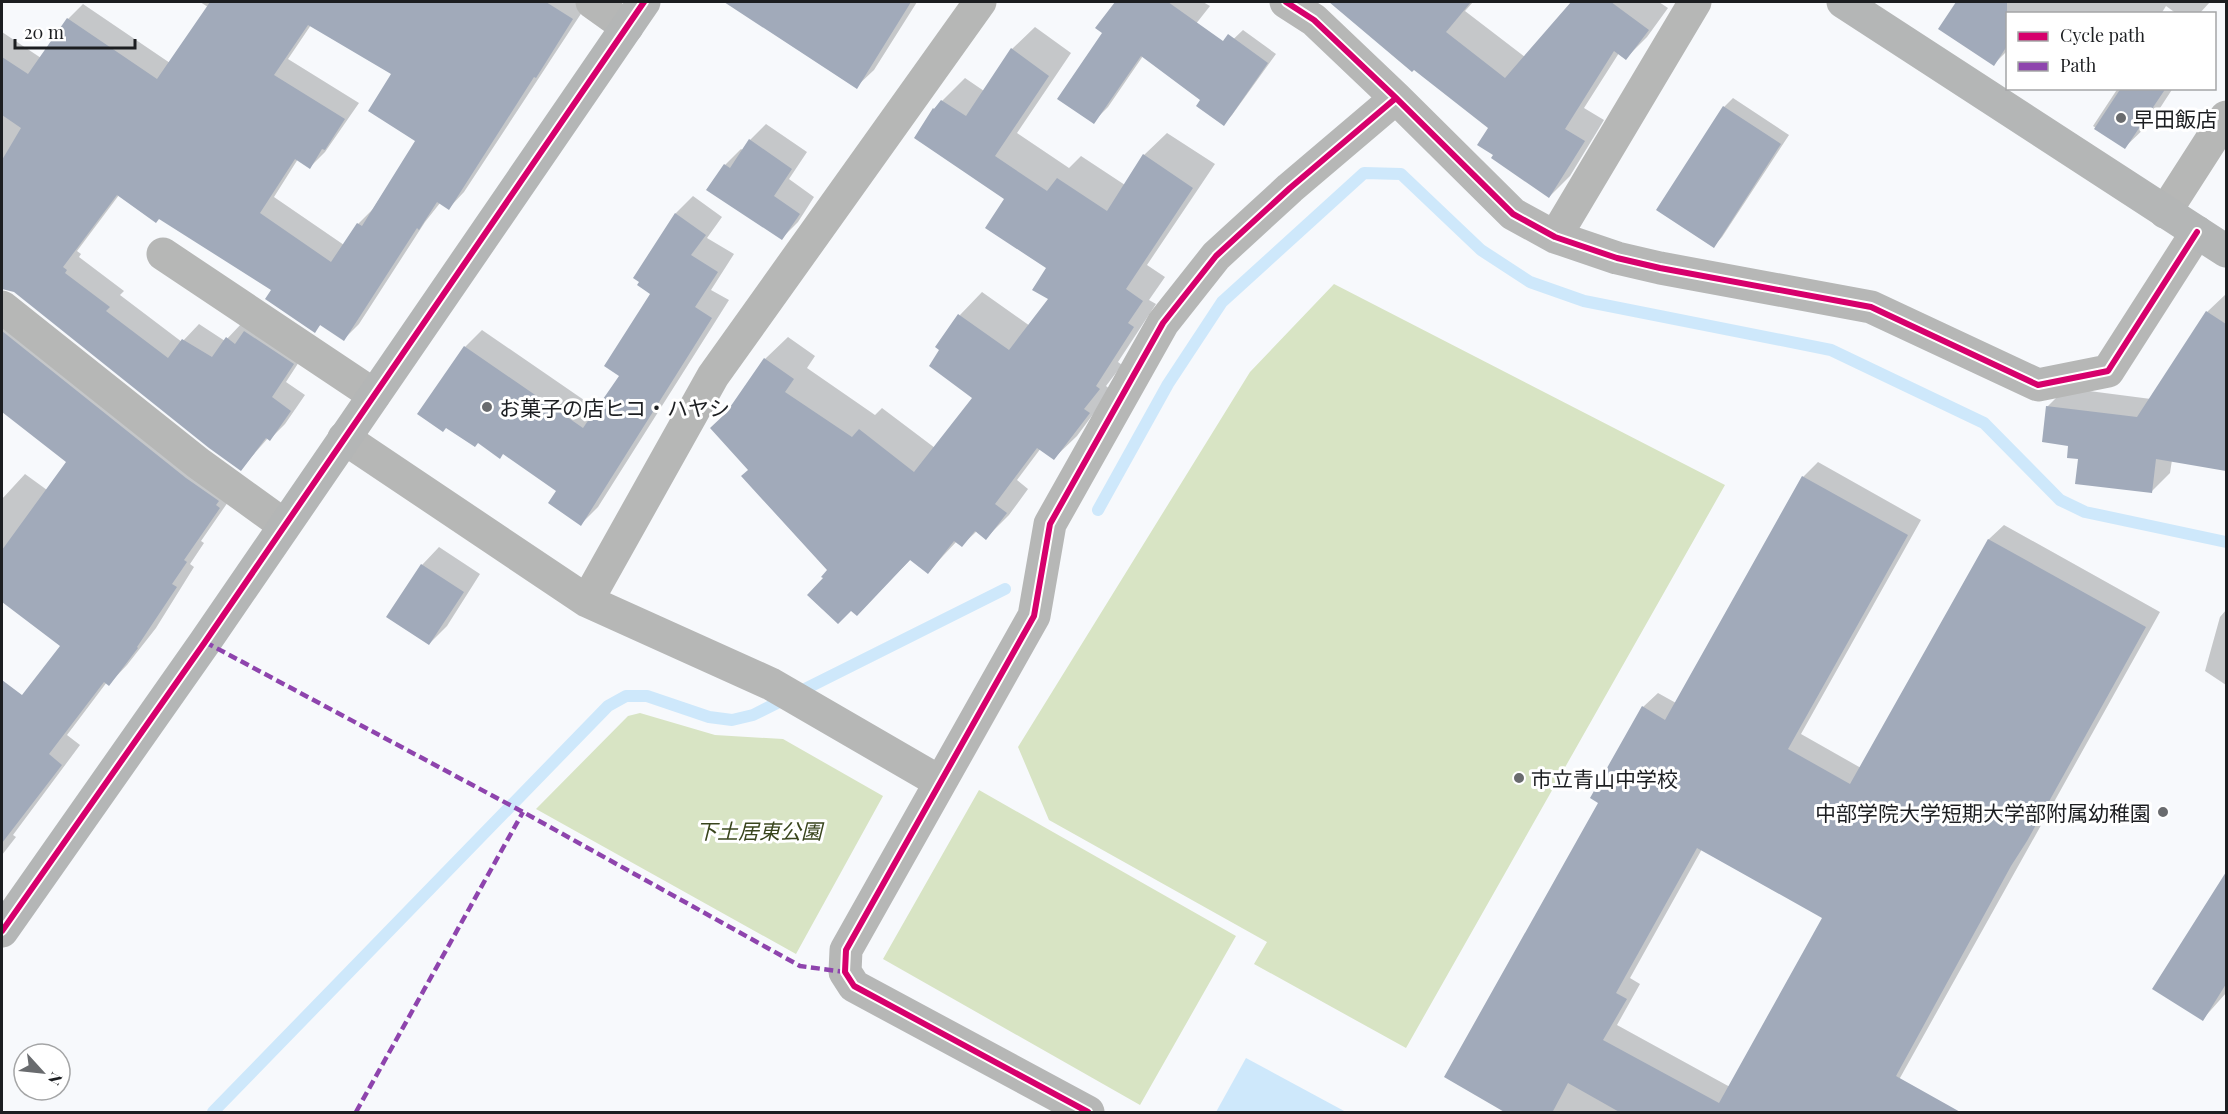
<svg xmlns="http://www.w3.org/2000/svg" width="2228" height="1114" font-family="'Playfair Display','Noto Sans JP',serif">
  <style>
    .green { fill: #d8e4c4 }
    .water { fill: #cee8fb }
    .shadow { fill: #0003; fill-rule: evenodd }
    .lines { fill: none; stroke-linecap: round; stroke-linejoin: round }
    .stream { stroke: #cee8fb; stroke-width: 12 }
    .building { fill: #a1aaba; fill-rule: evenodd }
    .street { stroke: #b6b7b6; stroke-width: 33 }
    .secondary { stroke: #b4b6b6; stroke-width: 33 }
    .quiet { stroke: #8e44ad; stroke-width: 4.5; stroke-dasharray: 9 4.5; stroke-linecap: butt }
    .cycleway-casing { stroke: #fff; stroke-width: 10 }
    .cycleway { stroke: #d6006c; stroke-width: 6 }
    .poi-dot { fill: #696b6e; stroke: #fff; stroke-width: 2 }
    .labels { text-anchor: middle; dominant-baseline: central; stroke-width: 6; stroke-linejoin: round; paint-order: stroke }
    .poi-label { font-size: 21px; fill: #1c1e21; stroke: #fff; text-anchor: start }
    .park-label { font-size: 21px; font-style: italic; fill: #39451d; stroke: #fff }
  </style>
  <rect width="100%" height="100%" fill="#f7f9fc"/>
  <!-- green -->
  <path class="green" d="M 1334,284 L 1725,485 L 1406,1048 L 1254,964 L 1267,942 L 1049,820 L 1018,747 L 1250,372 Z
    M 640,713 L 715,735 L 783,739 L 883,796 L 796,954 L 536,809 L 628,716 Z
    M 979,790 L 1236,936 L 1140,1105 L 883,959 Z"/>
  <!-- water -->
  <path class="water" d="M 1246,1058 L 1346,1112 L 1216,1112 Z"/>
  <!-- shadow -->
  <path class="shadow" d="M 200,2 L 585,2 L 588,3 L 464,192 L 449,208 L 440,203 L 425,222 L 359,324 L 344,339 L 321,324 L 315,331 L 273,290 L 160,217 L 119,195 L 77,251 L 81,254 L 79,257 L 124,291 L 120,295 L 182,342 L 199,324 L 225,341 L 242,323 L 308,348 L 286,382 L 305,395 L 285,424 L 270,439 L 268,438 L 241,469 L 2,276 L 2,239 L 10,227 L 2,222 L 2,32 L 41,58 L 68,19 L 83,4 L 170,63 L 208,7 ZM 311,25 L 393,73 L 417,141 L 373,209 L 358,224 L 344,245 L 274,197 L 298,159 L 310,167 L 325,152 L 359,103 L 288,59 Z
    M 745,2 L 917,2 L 874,70 L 856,87 L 739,10 Z
    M 1116,2 L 1203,2 L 1210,6 L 1173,53 L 1143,56 L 1108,107 L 1093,122 L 1104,33 L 1097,28 Z
    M 1334,2 L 1473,2 L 1465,11 L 1525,57 L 1576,2 L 1659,2 L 1668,8 L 1647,37 L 1626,58 L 1619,53 L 1584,108 L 1604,120 L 1570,176 L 1549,197 L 1495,155 L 1490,127 L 1346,14 Z
    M 1958,2 L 2210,2 L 2199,14 L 2177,14 L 2166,6 L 2161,14 L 2008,14 L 2008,50 L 1994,64 L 1940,29 Z
    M 1035,27 L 1071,53 L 1017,133 L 1069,168 L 1081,156 L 1125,185 L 1144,155 L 1167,133 L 1215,164 L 1147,265 L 1165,277 L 1149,300 L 1156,304 L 1118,362 L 1122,365 L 1106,386 L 1111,390 L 1077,436 L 1054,458 L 1041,448 L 1017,480 L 1028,489 L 1009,515 L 986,538 L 977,531 L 962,545 L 957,541 L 928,572 L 911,559 L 857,614 L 825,578 L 829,570 L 750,470 L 730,409 L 765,359 L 788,337 L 815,356 L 807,368 L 875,415 L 882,408 L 935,448 L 974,398 L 960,315 L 982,292 L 1030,326 L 1050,299 L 1049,268 L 1006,198 L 934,109 L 965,78 L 984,91 L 1012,49 Z
    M 1243,30 L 1276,54 L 1232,115 L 1223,124 L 1202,99 L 1184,86 Z
    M 2118,88 L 2173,88 L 2151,122 L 2125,147 L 2093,126 Z
    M 1733,98 L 1789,135 L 1722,237 L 1714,246 L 1724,107 Z
    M 766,124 L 807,152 L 789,179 L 814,197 L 798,222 L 782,238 L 725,165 L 741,149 L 743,150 L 750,140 Z
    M 693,196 L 722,217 L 707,238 L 734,254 L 711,290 L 729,300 L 598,507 L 581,524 L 465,347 L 482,330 L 597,409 L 621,375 L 652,293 L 635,278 L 676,213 Z
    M 2226,294 L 2226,469 L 2172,460 L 2170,473 L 2152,491 L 2080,458 L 2070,445 L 2047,407 L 2066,388 L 2151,399 L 2207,312 Z
    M 2,316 L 237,489 L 201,541 L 204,543 L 190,564 L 194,567 L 156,628 L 127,665 L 109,684 L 107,682 L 67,735 L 80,745 L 13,835 L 16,837 L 2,855 L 2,725 L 62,646 L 2,600 L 2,499 L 25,474 L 47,490 L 68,462 L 2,410 Z
    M 1818,462 L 1921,520 L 1801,734 L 1861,768 L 1989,539 L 2004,525 L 2160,612 L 1881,1112 L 1510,1112 L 1600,803 L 1643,707 L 1658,693 L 1676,703 L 1803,477 ZM 1702,849 L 1824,918 L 1730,1087 L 1617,1025 L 1640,984 L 1630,978 Z
    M 439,547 L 480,574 L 447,626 L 429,644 L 422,565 Z
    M 2226,610 L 2226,685 L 2205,671 L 2220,617 Z
    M 2226,875 L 2226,993 L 2203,1019 L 2154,988 Z"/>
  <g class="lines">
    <!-- stream -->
    <path class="stream" d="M 1098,510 L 1168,384 L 1222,302 L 1364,173 L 1401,174 L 1481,250 L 1530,282 L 1584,301 L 1831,350 L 1984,423 L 2060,500 L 2085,512 L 2226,542
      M 213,1112 L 608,706 L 626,696 L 647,696 L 709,717 L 732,720 L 753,715 L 1005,589"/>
  </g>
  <!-- building -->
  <path class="building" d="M 210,2 L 546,2 L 573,19 L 536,78 L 534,77 L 449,210 L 437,202 L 419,230 L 417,228 L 344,341 L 320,325 L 315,333 L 265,299 L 271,290 L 159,219 L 156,223 L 117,195 L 63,267 L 67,270 L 65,273 L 110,307 L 106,311 L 168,358 L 182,339 L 212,357 L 226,337 L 235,344 L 244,331 L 294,364 L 272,397 L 291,411 L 270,441 L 266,438 L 241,471 L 209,448 L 14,292 L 2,289 L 2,160 L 21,128 L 2,115 L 2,57 L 28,74 L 67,18 L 157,79 ZM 308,25 L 391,74 L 368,111 L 415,141 L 362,226 L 357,223 L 331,262 L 260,213 L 295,159 L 310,169 L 322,149 L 325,150 L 345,119 L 274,75 Z
    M 724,2 L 911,2 L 857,89 Z
    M 1115,2 L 1168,2 L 1223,41 L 1228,34 L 1268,63 L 1224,126 L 1196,106 L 1200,100 L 1141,56 L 1094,124 L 1057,99 L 1102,33 L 1095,28 Z
    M 1329,2 L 1471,2 L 1446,32 L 1505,78 L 1571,2 L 1611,2 L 1649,30 L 1626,60 L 1614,51 L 1565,129 L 1585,141 L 1549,198 L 1491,158 L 1493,155 L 1477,145 L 1488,128 L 1414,70 L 1412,72 Z
    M 1956,2 L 2007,2 L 2007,46 L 1994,66 L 1938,29 Z
    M 1011,48 L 1049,76 L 995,156 L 1047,191 L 1057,178 L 1107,211 L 1143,154 L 1193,188 L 1126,289 L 1143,301 L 1128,323 L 1134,327 L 1096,386 L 1100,389 L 1084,409 L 1090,413 L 1054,460 L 1037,448 L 995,504 L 1007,513 L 986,540 L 975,531 L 962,547 L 954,541 L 928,574 L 910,560 L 857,616 L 851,611 L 838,624 L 807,595 L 823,578 L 821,577 L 827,570 L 741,476 L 748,470 L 710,428 L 726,413 L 764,358 L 794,379 L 785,392 L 852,437 L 859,429 L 914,472 L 972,398 L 929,366 L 939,350 L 935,347 L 958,314 L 1009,350 L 1048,299 L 1032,290 L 1046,268 L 985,228 L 1004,199 L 914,138 L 933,108 L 934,109 L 941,100 L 966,116 Z
    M 2121,88 L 2166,88 L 2125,149 L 2094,129 Z
    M 1723,106 L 1781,144 L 1714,248 L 1656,210 Z
    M 749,139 L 792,169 L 774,196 L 800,214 L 782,240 L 706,190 L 724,164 L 730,168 Z
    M 675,213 L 706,235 L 691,255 L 718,272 L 695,307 L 712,318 L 581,526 L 548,503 L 556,491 L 503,454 L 500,459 L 478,443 L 475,447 L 446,428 L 443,432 L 417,414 L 464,346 L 583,428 L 619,376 L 604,366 L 650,294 L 637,285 L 639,282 L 633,278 Z
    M 2206,311 L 2226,324 L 2226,471 L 2156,459 L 2152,493 L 2075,484 L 2078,459 L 2067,458 L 2068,446 L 2042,442 L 2046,406 L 2137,417 Z
    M 2,331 L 186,478 L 219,501 L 216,505 L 220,508 L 184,560 L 187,562 L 172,584 L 177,587 L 137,647 L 138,648 L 109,686 L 104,682 L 49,754 L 62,765 L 2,843 L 2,680 L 22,695 L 60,646 L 2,602 L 2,550 L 66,462 L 2,412 Z
    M 1802,476 L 1908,535 L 1788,749 L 1850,784 L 1988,539 L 2146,627 L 2027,841 L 2011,866 L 1896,1076 L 1962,1113 L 1621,1113 L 1568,1083 L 1552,1113 L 1506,1113 L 1444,1077 L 1598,803 L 1590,798 L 1642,706 L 1665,720 ZM 1697,848 L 1822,918 L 1719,1103 L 1603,1040 L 1627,999 L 1616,993 Z
    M 421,564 L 464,592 L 429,645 L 386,617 Z
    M 2226,872 L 2226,984 L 2203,1021 L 2152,989 Z"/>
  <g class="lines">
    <!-- street -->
    <path class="street" d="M 592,2 L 627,27
      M 1286,2 L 1314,20 L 1396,98 L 1513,214 L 1555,237 L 1617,258 L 1660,268 L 1871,307 L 2038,385 L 2108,371 L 2197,232
      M 2165,212 L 2226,117
      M 1555,237 L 1695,2
      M 163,254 L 374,395
      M 2,307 L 198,463 L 284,525
      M 344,438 L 587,601 L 771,684 L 940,782
      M 587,601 L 713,376 L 980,2
      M 1088,1112 L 854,986 L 845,972 L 846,950 L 1034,616 L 1050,524 L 1163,323 L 1216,256 L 1290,188 L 1396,98"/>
    <!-- secondary -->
    <path class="secondary" d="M 1843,2 L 2226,251
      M 2,931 L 205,642 L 644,2"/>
    <!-- quiet -->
    <path class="quiet" d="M 205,642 L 523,812 L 800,966 L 845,972
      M 356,1112 L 523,812"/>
    <defs>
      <path id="cycleway" d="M 1286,2 L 1314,20 L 1396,98 L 1513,214 L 1555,237 L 1617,258 L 1660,268 L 1871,307 L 2038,385 L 2108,371 L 2197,232
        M 2,931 L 205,642 L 644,2
        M 1088,1112 L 854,986 L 845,972 L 846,950 L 1034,616 L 1050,524 L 1163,323 L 1216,256 L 1290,188 L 1396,98"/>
    </defs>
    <!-- cycleway casing -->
    <use href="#cycleway" class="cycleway-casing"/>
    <!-- cycleway -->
    <use href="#cycleway" class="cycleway"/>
  </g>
  <!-- markers -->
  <g class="poi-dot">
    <circle cx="2121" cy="118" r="6"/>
    <circle cx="487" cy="407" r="6"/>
    <circle cx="1519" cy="778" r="6"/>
    <circle cx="2163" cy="812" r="6"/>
  </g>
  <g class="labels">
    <!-- poi labels -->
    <g class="poi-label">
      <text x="2133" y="118">早田飯店</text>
      <text x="499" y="407">お菓子の店ヒコ・ハヤシ</text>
      <text x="1531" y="778">市立青山中学校</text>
      <text x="2151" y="812" text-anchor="end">中部学院大学短期大学部附属幼稚園</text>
    </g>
    <!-- park labels -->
    <g class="park-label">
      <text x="759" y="830">下土居東公園</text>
    </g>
  </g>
  <!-- border -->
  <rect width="2228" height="1114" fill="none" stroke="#1c1e21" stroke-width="6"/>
  <!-- legend -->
  <rect x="2006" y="12" width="210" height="78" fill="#ffffff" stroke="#a4a5a6" stroke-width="1.5"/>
  <rect x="2018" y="32" width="30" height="9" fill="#d6006c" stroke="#a4a5a6" stroke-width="1.5"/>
  <text x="2060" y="42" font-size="18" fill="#1c1e21">Cycle path</text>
  <rect x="2018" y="62" width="30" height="9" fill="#8e44ad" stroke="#a4a5a6" stroke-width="1.5"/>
  <text x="2060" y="72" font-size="18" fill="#1c1e21">Path</text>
  <!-- north arrow -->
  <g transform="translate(42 1072) rotate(117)"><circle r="28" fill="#ffffff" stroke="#a4a5a6" stroke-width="1.5"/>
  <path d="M0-4.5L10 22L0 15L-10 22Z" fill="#696b6e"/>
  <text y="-9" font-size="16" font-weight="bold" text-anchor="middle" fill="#1c1e21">N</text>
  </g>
  <!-- scale -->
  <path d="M15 39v9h120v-9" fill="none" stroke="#1c1e21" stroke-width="3"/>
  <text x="24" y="39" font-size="18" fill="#1c1e21" stroke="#ffffff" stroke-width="4.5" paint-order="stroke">20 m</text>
</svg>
